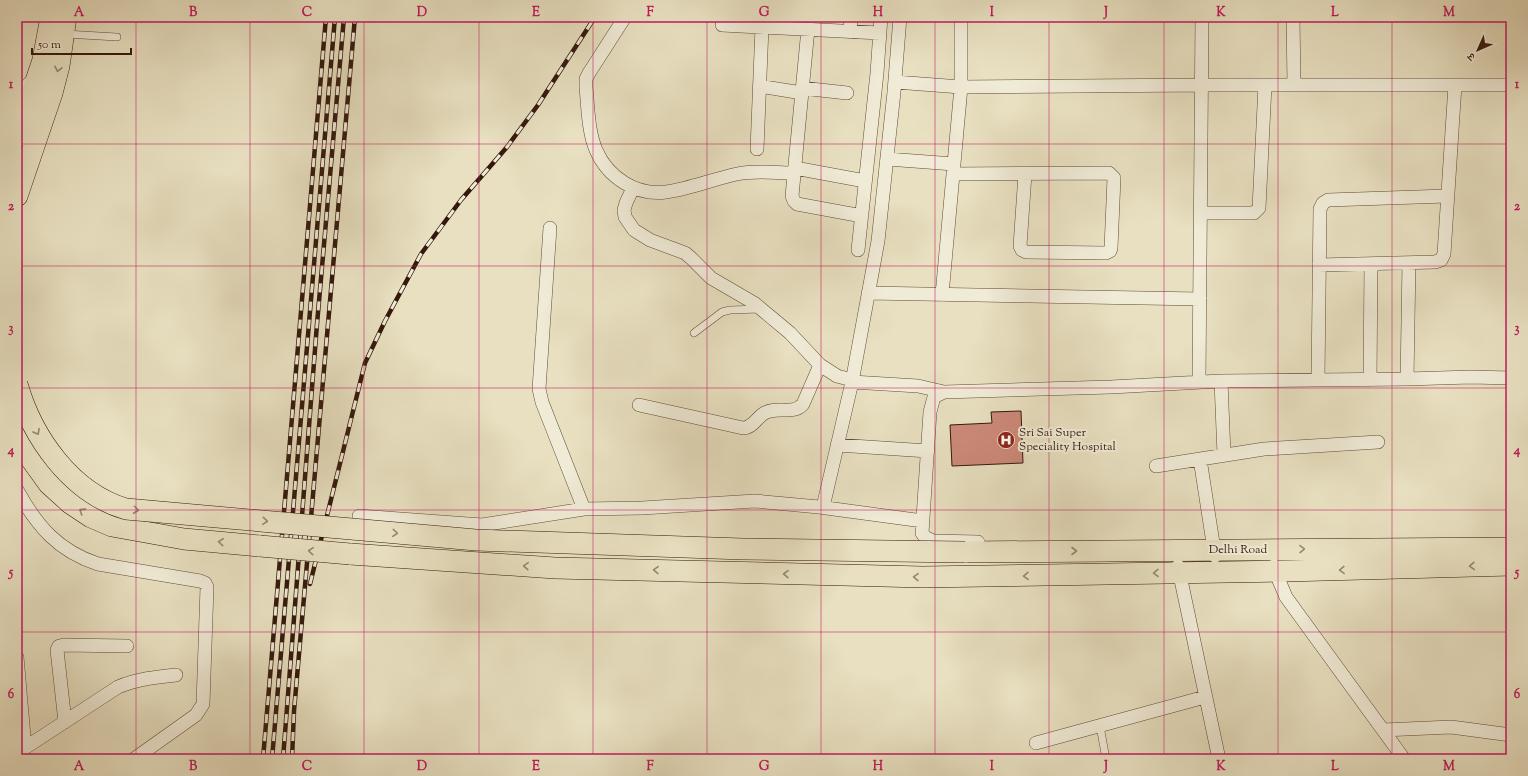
<svg xmlns="http://www.w3.org/2000/svg" width="1528" height="776" font-family="'Sorts Mill Goudy','Noto Serif Devanagari',serif">
  <style>
    .building { fill: #cd8979; stroke: #34180b }
    .lines { fill: none; stroke-linecap: round; stroke-linejoin: round }
    .service-casing { stroke: #614a38; stroke-width: 8 }
    .minor-casing { stroke: #614a38; stroke-width: 14 }
    .primary-casing { stroke: #34180b; stroke-width: 22 }
    .service { stroke: #f0ebd7; stroke-width: 7 }
    .minor { stroke: #f0ebd7; stroke-width: 13 }
    .primary { stroke: #e8e0c1; stroke-width: 21 }
    .rail-casing { stroke: #34180b; stroke-width: 4.5 }
    .rail { stroke: #f0ebd7; stroke-width: 3; stroke-dasharray: 9; stroke-linecap: butt }
    .primary-bridge-casing { stroke: #34180b; stroke-width: 22; stroke-linecap: butt }
    .primary-bridge { stroke: #e8e0c1; stroke-width: 21 }
    .oneway { stroke: #97866f }
    .grid { fill: none; stroke: #c2185b; stroke-width: 1; stroke-opacity: 0.55 }
    .labels { text-anchor: middle; dominant-baseline: central; stroke-width: 4; stroke-linejoin: round; paint-order: stroke }
    .poi-label { font-size: 12px; fill: #34180b; stroke: #f0ebd7; text-anchor: start }
    .street-label { font-size: 12px; fill: #34180b; stroke: #f0ebd7 }
    .neatline { fill: none; stroke: #c2185b; stroke-width: 1.5 }
    .grid-label { font-size: 13px; text-anchor: middle; font-weight: bold; fill: #c2185b }
  </style>
  <rect width="100%" height="100%" fill="#e8e0c1"/>
  <filter id="stains"><feTurbulence type="fractalNoise" baseFrequency=".005" numOctaves="4"/><feColorMatrix values="0 0 0 0 .2 0 0 0 0 .09 0 0 0 0 .02 0 0 0 .5 -.17"/></filter>
  <radialGradient id="worn" r=".72"><stop offset=".6" stop-color="#630" stop-opacity="0"/><stop offset="1" stop-color="#630" stop-opacity=".3"/></radialGradient>
  <!-- building -->
  <path class="building" d="M 1021,411 L 1023,463 L 952,466 L 950,425 L 992,423 L 991,412 Z"/>
  <g class="lines">
    <defs>
      <path id="service" d="M 65,34 L 117,37
        M 694,333 L 722,312 L 730,310 L 760,309
        M 1100,726 L 1106,759"/>
      <path id="minor" d="M 625,17 L 589,73 L 586,79 L 586,87 C 588,107 588,131 596,150 C 608,178 637,196 666,192 C 690,189 713,179 737,174 C 755,170 776,173 794,173
        M 1293,17 L 1294,85
        M 722,25 L 880,33
        M 808,29 L 792,196 L 794,201 L 797,204 L 862,216
        M 850,32 L 851,17
        M 895,82 L 961,87 L 1202,85 L 1511,85
        M 759,86 L 802,93
        M 802,88 L 847,93
        M 17,96 L 20,92 L 35,78
        M 757,149 L 762,27
        M 887,159 L 954,164
        M 795,168 L 865,181
        M 953,174 L 1109,173 L 1114,178 L 1111,248 L 1110,251 L 1106,253 L 1026,252 L 1022,250 L 1020,246 L 1025,174
        M 633,188 L 626,203 L 624,210 L 625,217 L 634,230 L 650,240 L 685,253 L 691,258 L 711,278 L 754,303 L 790,333 L 820,365 L 837,376 L 852,380
        M 1201,213 L 1254,213 L 1259,208 L 1265,85
        M 550,228 L 539,389 L 542,402 L 584,509
        M 858,250 L 877,73 L 881,17
        M 1319,265 L 1435,262 L 1441,260 L 1444,254 L 1455,85
        M 868,293 L 1200,299
        M 942,295 L 961,87 L 961,17
        M 1407,379 L 1409,263
        M 1318,380 L 1320,209 L 1323,203 L 1328,200 L 1447,196
        M 1370,380 L 1371,264
        M 1221,381 L 1224,455
        M 852,382 L 918,386 L 944,392
        M 1199,382 L 1202,17
        M 639,405 L 743,428 C 752,428 756,419 763,414 C 776,405 793,416 803,404 L 820,365
        M 837,445 L 928,451
        M 1200,459 L 1215,556
        M 1156,466 L 1264,449 L 1378,442
        M 17,490 C 37,526 58,551 98,564 L 200,581 L 205,583 L 207,587 L 203,704 L 196,715 L 134,759
        M 823,507 L 852,382 L 878,241 L 894,92 L 900,17
        M 359,516 L 482,525 L 584,509 L 642,508 L 755,501 L 819,507 L 923,521
        M 978,542 L 933,541 L 925,537 L 922,533 L 930,412 L 934,397 L 944,392 L 1111,387 L 1221,381 L 1407,379 L 1471,377 L 1511,378
        M 1178,566 L 1219,759
        M 1274,566 L 1275,571 L 1286,597 L 1404,759
        M 17,657 L 25,748
        M 65,722 L 57,650 L 59,646 L 64,645 L 127,646
        M 1383,730 L 1451,727 L 1511,735
        M 1036,743 L 1205,697
        M 17,753 L 118,687 C 137,679 156,677 176,675"/>
      <path id="primary" d="M 17,137 L 43,60 L 51,17
        M 17,196 L 52,93 L 59,66 L 66,17
        M 17,429 L 31,459 L 49,484 L 70,503 L 91,517 L 112,526 L 184,539 L 260,546
        M 965,552 L 1511,548
        M 350,554 L 555,568 L 923,577 L 1287,571 L 1511,565"/>
    </defs>
    <!-- service casing -->
    <use href="#service" class="service-casing"/>
    <!-- minor casing -->
    <use href="#minor" class="minor-casing"/>
    <!-- primary casing -->
    <use href="#primary" class="primary-casing"/>
    <!-- service -->
    <use href="#service" class="service"/>
    <!-- minor -->
    <use href="#minor" class="minor"/>
    <!-- primary -->
    <use href="#primary" class="primary"/>
    <defs>
      <path id="rail" d="M 310,584 L 365,363 L 385,321 L 421,254 L 461,200 L 507,147 L 538,105 L 595,17
        M 263,759 L 326,17
        M 272,759 L 335,17
        M 283,759 L 317,324 L 344,17
        M 292,759 L 294,711 L 355,17"/>
    </defs>
    <!-- rail casing -->
    <use href="#rail" class="rail-casing"/>
    <!-- rail -->
    <use href="#rail" class="rail"/>
    <defs>
      <path id="primary-bridge" d="M 17,384 C 32,437 71,493 126,509 L 476,540 L 743,549 L 965,552
        M 260,546 L 350,554"/>
    </defs>
    <!-- primary-bridge casing -->
    <use href="#primary-bridge" class="primary-bridge-casing"/>
    <!-- primary-bridge -->
    <use href="#primary-bridge" class="primary-bridge"/>
  </g>
  <!-- one-way arrows -->
  <defs><path id="oneway-chevron" d="M-2-3.5L2.5 0L-2 3.5" fill="none" stroke-width="1.6" stroke-linecap="round" stroke-linejoin="round"/></defs>
  <g class="oneway">
    <use href="#oneway-chevron" transform="translate(58 69) rotate(102)"/>
    <use href="#oneway-chevron" transform="translate(37 432) rotate(61)"/>
    <use href="#oneway-chevron" transform="translate(136 510) rotate(7)"/>
    <use href="#oneway-chevron" transform="translate(82 511) rotate(-147)"/>
    <use href="#oneway-chevron" transform="translate(265 521) rotate(5)"/>
    <use href="#oneway-chevron" transform="translate(395 533) rotate(5)"/>
    <use href="#oneway-chevron" transform="translate(221 542) rotate(-175)"/>
    <use href="#oneway-chevron" transform="translate(1302 549) rotate(-1)"/>
    <use href="#oneway-chevron" transform="translate(311 551) rotate(-175)"/>
    <use href="#oneway-chevron" transform="translate(1074 551)"/>
    <use href="#oneway-chevron" transform="translate(526 566) rotate(-176)"/>
    <use href="#oneway-chevron" transform="translate(1472 566) rotate(178)"/>
    <use href="#oneway-chevron" transform="translate(656 570) rotate(-179)"/>
    <use href="#oneway-chevron" transform="translate(1342 570) rotate(178)"/>
    <use href="#oneway-chevron" transform="translate(1156 573) rotate(179)"/>
    <use href="#oneway-chevron" transform="translate(786 574) rotate(-179)"/>
    <use href="#oneway-chevron" transform="translate(1026 576) rotate(179)"/>
    <use href="#oneway-chevron" transform="translate(916 577) rotate(-179)"/>
  </g>
  <!-- grid -->
  <path class="grid" d="M 136,17 L 136,759M 250,17 L 250,759M 364,17 L 364,759M 479,17 L 479,759M 593,17 L 593,759M 707,17 L 707,759M 821,17 L 821,759M 935,17 L 935,759M 1049,17 L 1049,759M 1164,17 L 1164,759M 1278,17 L 1278,759M 1392,17 L 1392,759M 17,144 L 1511,144M 17,266 L 1511,266M 17,388 L 1511,388M 17,510 L 1511,510M 17,632 L 1511,632"/>
  <!-- icons -->
  <defs>
    <symbol id="hospital-disc" viewBox="-11 -11 22 22"><circle r="9.5" fill="#8f2418" stroke="#f0ebd7"/><path d="M-5-5h3v3.5h4V-5h3V5h-3V1.5h-4V5h-3Z" fill="#fff"/></symbol>
  </defs>
  <g fill-rule="evenodd">
    <use href="#hospital-disc" x="996" y="430" width="20" height="20"/>
  </g>
  <g class="labels">
    <!-- poi labels -->
    <g class="poi-label">
      <text x="1019" y="433">Sri Sai Super<tspan x="1019" dy="14">Speciality Hospital</tspan></text>
    </g>
    <!-- street labels -->
    <g class="street-label">
      <text x="1238" y="550">Delhi Road</text>
    </g>
  </g>
  <!-- margin -->
  <rect width="1528" height="776" fill="none" stroke="#e8e0c1" stroke-width="44"/>
  <!-- north arrow -->
  <g transform="translate(1478 50) rotate(225)" stroke="#f0ebd7" stroke-width="3" paint-order="stroke">
  <path d="M0-3L7 15L0 10L-7 15Z" fill="#34180b"/>
  <text y="-6" font-size="11" font-weight="bold" text-anchor="middle" fill="#34180b">उ</text>
  </g>
  <!-- scale -->
  <path d="M32 48v6h99v-6" fill="none" stroke="#34180b" stroke-width="2"/>
  <text x="38" y="48" font-size="12" fill="#34180b" stroke="#f0ebd7" stroke-width="3" paint-order="stroke">50 m</text>
  <rect x="22" y="22" width="1484" height="732" class="neatline"/>
  <g class="grid-label">
    <text x="79" y="16">A</text>
    <text x="193" y="16">B</text>
    <text x="307" y="16">C</text>
    <text x="422" y="16">D</text>
    <text x="536" y="16">E</text>
    <text x="650" y="16">F</text>
    <text x="764" y="16">G</text>
    <text x="878" y="16">H</text>
    <text x="992" y="16">I</text>
    <text x="1106" y="16">J</text>
    <text x="1221" y="16">K</text>
    <text x="1335" y="16">L</text>
    <text x="1449" y="16">M</text>
    <text x="11" y="88">1</text>
    <text x="1517" y="88">1</text>
    <text x="11" y="210">2</text>
    <text x="1517" y="210">2</text>
    <text x="11" y="332">3</text>
    <text x="1517" y="332">3</text>
    <text x="11" y="454">4</text>
    <text x="1517" y="454">4</text>
    <text x="11" y="576">5</text>
    <text x="1517" y="576">5</text>
    <text x="11" y="698">6</text>
    <text x="1517" y="698">6</text>
    <text x="79" y="770">A</text>
    <text x="193" y="770">B</text>
    <text x="307" y="770">C</text>
    <text x="422" y="770">D</text>
    <text x="536" y="770">E</text>
    <text x="650" y="770">F</text>
    <text x="764" y="770">G</text>
    <text x="878" y="770">H</text>
    <text x="992" y="770">I</text>
    <text x="1106" y="770">J</text>
    <text x="1221" y="770">K</text>
    <text x="1335" y="770">L</text>
    <text x="1449" y="770">M</text>
  </g>
  <rect width="100%" height="100%" filter="url(#stains)"/>
  <rect width="100%" height="100%" fill="url(#worn)"/>
</svg>
